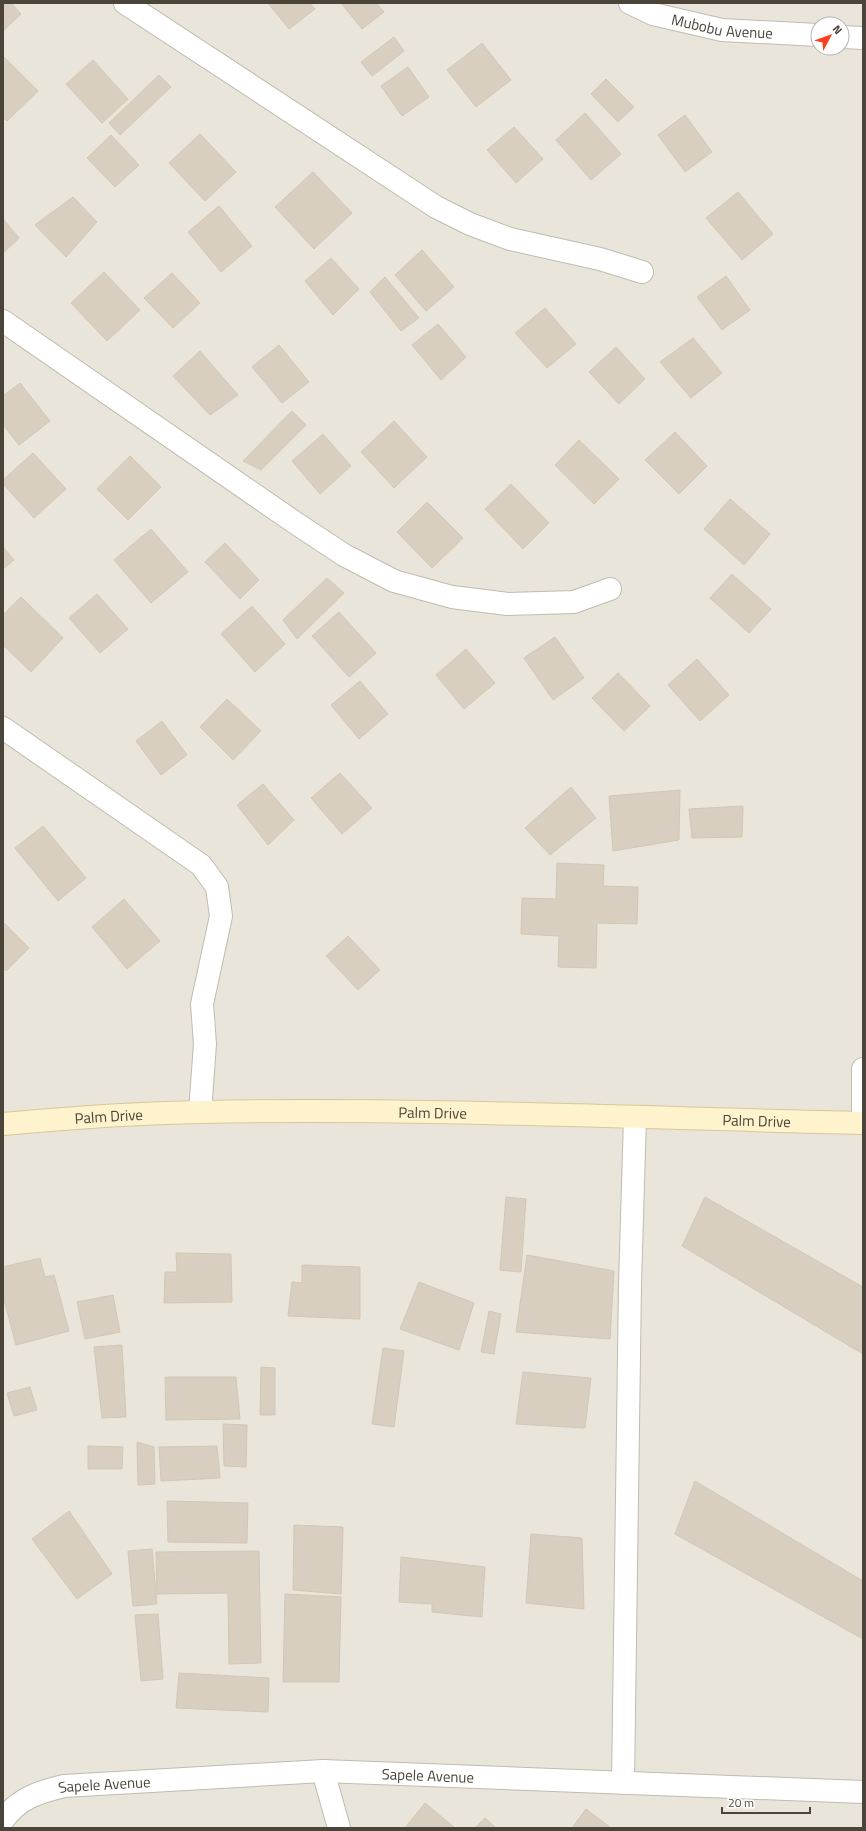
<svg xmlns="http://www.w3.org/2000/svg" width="866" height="1831" font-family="'Titillium Web',sans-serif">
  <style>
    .residential { fill: #eae5da; fill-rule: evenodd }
    .building { fill: #d8cfc1; stroke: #d3c7b4 }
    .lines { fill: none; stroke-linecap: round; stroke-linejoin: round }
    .street-casing { stroke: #c2bbae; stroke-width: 24 }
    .secondary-casing { stroke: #d6c79b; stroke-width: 24 }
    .street { stroke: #fff; stroke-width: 22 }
    .secondary { stroke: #fff3cd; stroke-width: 22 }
    .labels { text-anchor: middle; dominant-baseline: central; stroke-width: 3.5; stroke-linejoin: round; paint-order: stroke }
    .street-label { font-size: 15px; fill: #4b4439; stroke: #fff }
  </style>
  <rect width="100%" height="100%" fill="#f6f3ec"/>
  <!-- residential -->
  <path class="residential" d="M 3,3 L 863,3 L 863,1828 L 3,1828 ZM 818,24 L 842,24 L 842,48 L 818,48 Z"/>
  <!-- building -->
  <path class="building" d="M 3,3 L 11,3 L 21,14 L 3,31 Z
    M 268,3 L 310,3 L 315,9 L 289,29 Z
    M 341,3 L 376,3 L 384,12 L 362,29 Z
    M 394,37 L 404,51 L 372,76 L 361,62 Z
    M 482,43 L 511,80 L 476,107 L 447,70 Z
    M 3,56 L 38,91 L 7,121 L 3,117 Z
    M 93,60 L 128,99 L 102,123 L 66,84 Z
    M 408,67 L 429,97 L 402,116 L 381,86 Z
    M 159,75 L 171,87 L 120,135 L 109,123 Z
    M 606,79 L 634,107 L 618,122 L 591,94 Z
    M 585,113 L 621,154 L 591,180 L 556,140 Z
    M 685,115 L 712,152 L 685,172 L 658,135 Z
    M 514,127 L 543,159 L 516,183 L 487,150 Z
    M 200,134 L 236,172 L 205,201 L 169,163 Z
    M 111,135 L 139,165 L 115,187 L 87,158 Z
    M 313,172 L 352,213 L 314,249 L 275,207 Z
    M 738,192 L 773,234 L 742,260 L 706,218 Z
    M 73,197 L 97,222 L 66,257 L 35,225 Z
    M 219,206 L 252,246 L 221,272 L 188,232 Z
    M 3,219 L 19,238 L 3,253 Z
    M 422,250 L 454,287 L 426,311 L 395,275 Z
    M 331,258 L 359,289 L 333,315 L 305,281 Z
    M 104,272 L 140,310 L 107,341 L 71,303 Z
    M 172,273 L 200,303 L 173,328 L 144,298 Z
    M 726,276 L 750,310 L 722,330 L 697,297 Z
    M 385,277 L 419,318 L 401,331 L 370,292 Z
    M 545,308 L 576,344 L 547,368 L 515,333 Z
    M 438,324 L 466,357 L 441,380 L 412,345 Z
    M 693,338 L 722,373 L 691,398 L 660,362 Z
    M 279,345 L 309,382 L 282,403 L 252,367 Z
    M 616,347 L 645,379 L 619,404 L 589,372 Z
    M 200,351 L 238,395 L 210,415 L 173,376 Z
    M 20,383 L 50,421 L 19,445 L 3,425 L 3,396 Z
    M 292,411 L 306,425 L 261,470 L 243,461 Z
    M 394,421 L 427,457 L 394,488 L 361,452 Z
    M 675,432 L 707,466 L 679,494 L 645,460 Z
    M 323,434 L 351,466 L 320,494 L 292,461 Z
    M 579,440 L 619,479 L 594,504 L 555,465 Z
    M 33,453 L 66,489 L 34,518 L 3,484 L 3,480 Z
    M 130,456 L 161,487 L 128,520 L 97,489 Z
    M 511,484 L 549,523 L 523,549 L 485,509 Z
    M 730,499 L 770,534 L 744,565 L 704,529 Z
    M 427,502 L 463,538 L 432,568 L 397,532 Z
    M 151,529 L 188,572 L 151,603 L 114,560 Z
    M 225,543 L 259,580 L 240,599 L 205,562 Z
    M 3,547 L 14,560 L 3,569 Z
    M 732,574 L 771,609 L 749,633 L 710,598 Z
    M 327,578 L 344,593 L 297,639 L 283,620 Z
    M 97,594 L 128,629 L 100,653 L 69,618 Z
    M 21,597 L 63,638 L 31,672 L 3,645 L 3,615 Z
    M 252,606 L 285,644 L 255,672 L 221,634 Z
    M 339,612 L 376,653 L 349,677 L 312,636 Z
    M 555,637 L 584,678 L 553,700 L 524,658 Z
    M 466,649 L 495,683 L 464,709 L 436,675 Z
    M 697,659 L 729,695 L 700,721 L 668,685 Z
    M 618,673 L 650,706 L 624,731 L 592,698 Z
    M 360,681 L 388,714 L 359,739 L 331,705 Z
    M 227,699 L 261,731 L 233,760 L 200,727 Z
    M 162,721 L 187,755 L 161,775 L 136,741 Z
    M 340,773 L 372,808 L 342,834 L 311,798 Z
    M 263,784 L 294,820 L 268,845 L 237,805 Z
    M 571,787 L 596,818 L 550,855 L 525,828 Z
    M 680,790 L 679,840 L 613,851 L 609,796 Z
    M 743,806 L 742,837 L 692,838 L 689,809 Z
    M 43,826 L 86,878 L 58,901 L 15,848 Z
    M 557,863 L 604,865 L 603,886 L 638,887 L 637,924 L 597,923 L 596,968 L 558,967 L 559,936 L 521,934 L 522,898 L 556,899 Z
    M 124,899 L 160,941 L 127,969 L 92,927 Z
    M 3,922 L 29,948 L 6,971 L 3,968 Z
    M 348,936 L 380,970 L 358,990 L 326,956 Z
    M 506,1197 L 526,1199 L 521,1272 L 500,1270 Z
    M 705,1197 L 863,1287 L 863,1354 L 682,1246 Z
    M 176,1253 L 231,1254 L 232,1302 L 164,1303 L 165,1272 L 177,1272 Z
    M 527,1255 L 614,1271 L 610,1339 L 516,1332 Z
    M 40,1258 L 45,1277 L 54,1275 L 69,1331 L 16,1345 L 3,1296 L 3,1267 Z
    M 302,1265 L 360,1267 L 360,1319 L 288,1316 L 292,1282 L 302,1283 Z
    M 419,1282 L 474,1303 L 459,1350 L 400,1329 Z
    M 113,1295 L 120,1332 L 85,1339 L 77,1302 Z
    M 489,1311 L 501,1314 L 494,1354 L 481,1352 Z
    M 122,1345 L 126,1417 L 102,1418 L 94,1347 Z
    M 383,1348 L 404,1351 L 394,1427 L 372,1424 Z
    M 261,1367 L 275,1368 L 275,1415 L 260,1415 Z
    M 523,1372 L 591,1378 L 585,1428 L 516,1424 Z
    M 165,1377 L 236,1377 L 240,1419 L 166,1420 Z
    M 30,1387 L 37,1410 L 14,1416 L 7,1393 Z
    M 223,1424 L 247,1425 L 246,1467 L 224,1466 Z
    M 137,1442 L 154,1447 L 155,1484 L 138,1485 Z
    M 88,1446 L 123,1447 L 122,1469 L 88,1469 Z
    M 217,1446 L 220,1478 L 161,1481 L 159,1447 Z
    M 695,1481 L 863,1581 L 863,1639 L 675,1534 Z
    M 167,1501 L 248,1503 L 247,1543 L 168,1542 Z
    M 69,1511 L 112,1574 L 77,1599 L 32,1539 Z
    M 294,1525 L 343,1527 L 341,1594 L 293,1590 Z
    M 531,1534 L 582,1538 L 584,1609 L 526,1603 Z
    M 152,1549 L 157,1604 L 133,1606 L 128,1551 Z
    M 259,1551 L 261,1663 L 229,1664 L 228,1593 L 157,1594 L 156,1552 Z
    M 401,1557 L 485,1567 L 482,1617 L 432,1612 L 432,1604 L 399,1602 Z
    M 285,1594 L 341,1597 L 339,1682 L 283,1682 Z
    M 158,1614 L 163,1679 L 141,1681 L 135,1615 Z
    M 179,1673 L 269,1678 L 268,1712 L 176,1708 Z
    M 425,1803 L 455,1828 L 405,1828 Z
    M 586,1809 L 611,1828 L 572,1828 Z
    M 485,1818 L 496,1828 L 475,1828 Z"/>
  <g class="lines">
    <defs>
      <g id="street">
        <path d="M 125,3 L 436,207 L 470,224 L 510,239 L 600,259 L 642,272"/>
        <path id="s1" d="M 630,3 L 653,14 L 722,30 L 818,35"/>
        <path d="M 842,37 L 863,38"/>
        <path d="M 3,321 L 294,522 L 344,555 L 394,581 L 452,597 L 508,604 L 574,602 L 610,589"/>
        <path d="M 3,728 L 201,865 L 217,887 L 221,916 L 202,1004 L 205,1044 L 200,1112"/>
        <path d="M 863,1123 L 863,1069"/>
        <path d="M 323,1771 L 339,1828"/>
        <path d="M 623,1783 L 630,1284 L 635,1118"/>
        <path id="s2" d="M 3,1820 C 19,1798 39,1792 64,1786 L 323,1771 L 863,1792"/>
      </g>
      <g id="secondary">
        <path id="s3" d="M 3,1124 C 69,1118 135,1113 202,1112 C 422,1108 643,1118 863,1123"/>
      </g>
    </defs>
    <!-- street casing -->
    <use href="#street" class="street-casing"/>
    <!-- secondary casing -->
    <use href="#secondary" class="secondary-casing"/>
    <!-- street -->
    <use href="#street" class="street"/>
    <!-- secondary -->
    <use href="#secondary" class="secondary"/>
  </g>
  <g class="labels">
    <!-- street labels -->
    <g class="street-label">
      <text stroke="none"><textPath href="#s1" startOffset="96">Mubobu Avenue</textPath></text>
      <text stroke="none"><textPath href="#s3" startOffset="430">Palm Drive</textPath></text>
      <text stroke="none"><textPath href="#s3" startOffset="106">Palm Drive</textPath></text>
      <text stroke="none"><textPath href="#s3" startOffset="754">Palm Drive</textPath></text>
      <text stroke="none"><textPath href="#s2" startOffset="436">Sapele Avenue</textPath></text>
      <text stroke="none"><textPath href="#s2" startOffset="112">Sapele Avenue</textPath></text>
    </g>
  </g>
  <!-- border -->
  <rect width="866" height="1831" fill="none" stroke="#4b4439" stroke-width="8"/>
  <!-- north arrow -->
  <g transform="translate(830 36) rotate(49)"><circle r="19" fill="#ffffff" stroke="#b7b4b0"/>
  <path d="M0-3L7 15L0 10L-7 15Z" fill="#fc3f1d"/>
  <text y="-6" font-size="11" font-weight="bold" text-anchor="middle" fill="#4b4439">N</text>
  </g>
  <!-- scale -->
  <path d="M722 1807v6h88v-6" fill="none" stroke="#4b4439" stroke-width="2"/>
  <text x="728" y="1807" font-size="12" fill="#4b4439" stroke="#ffffff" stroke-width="3" paint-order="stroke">20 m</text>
</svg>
